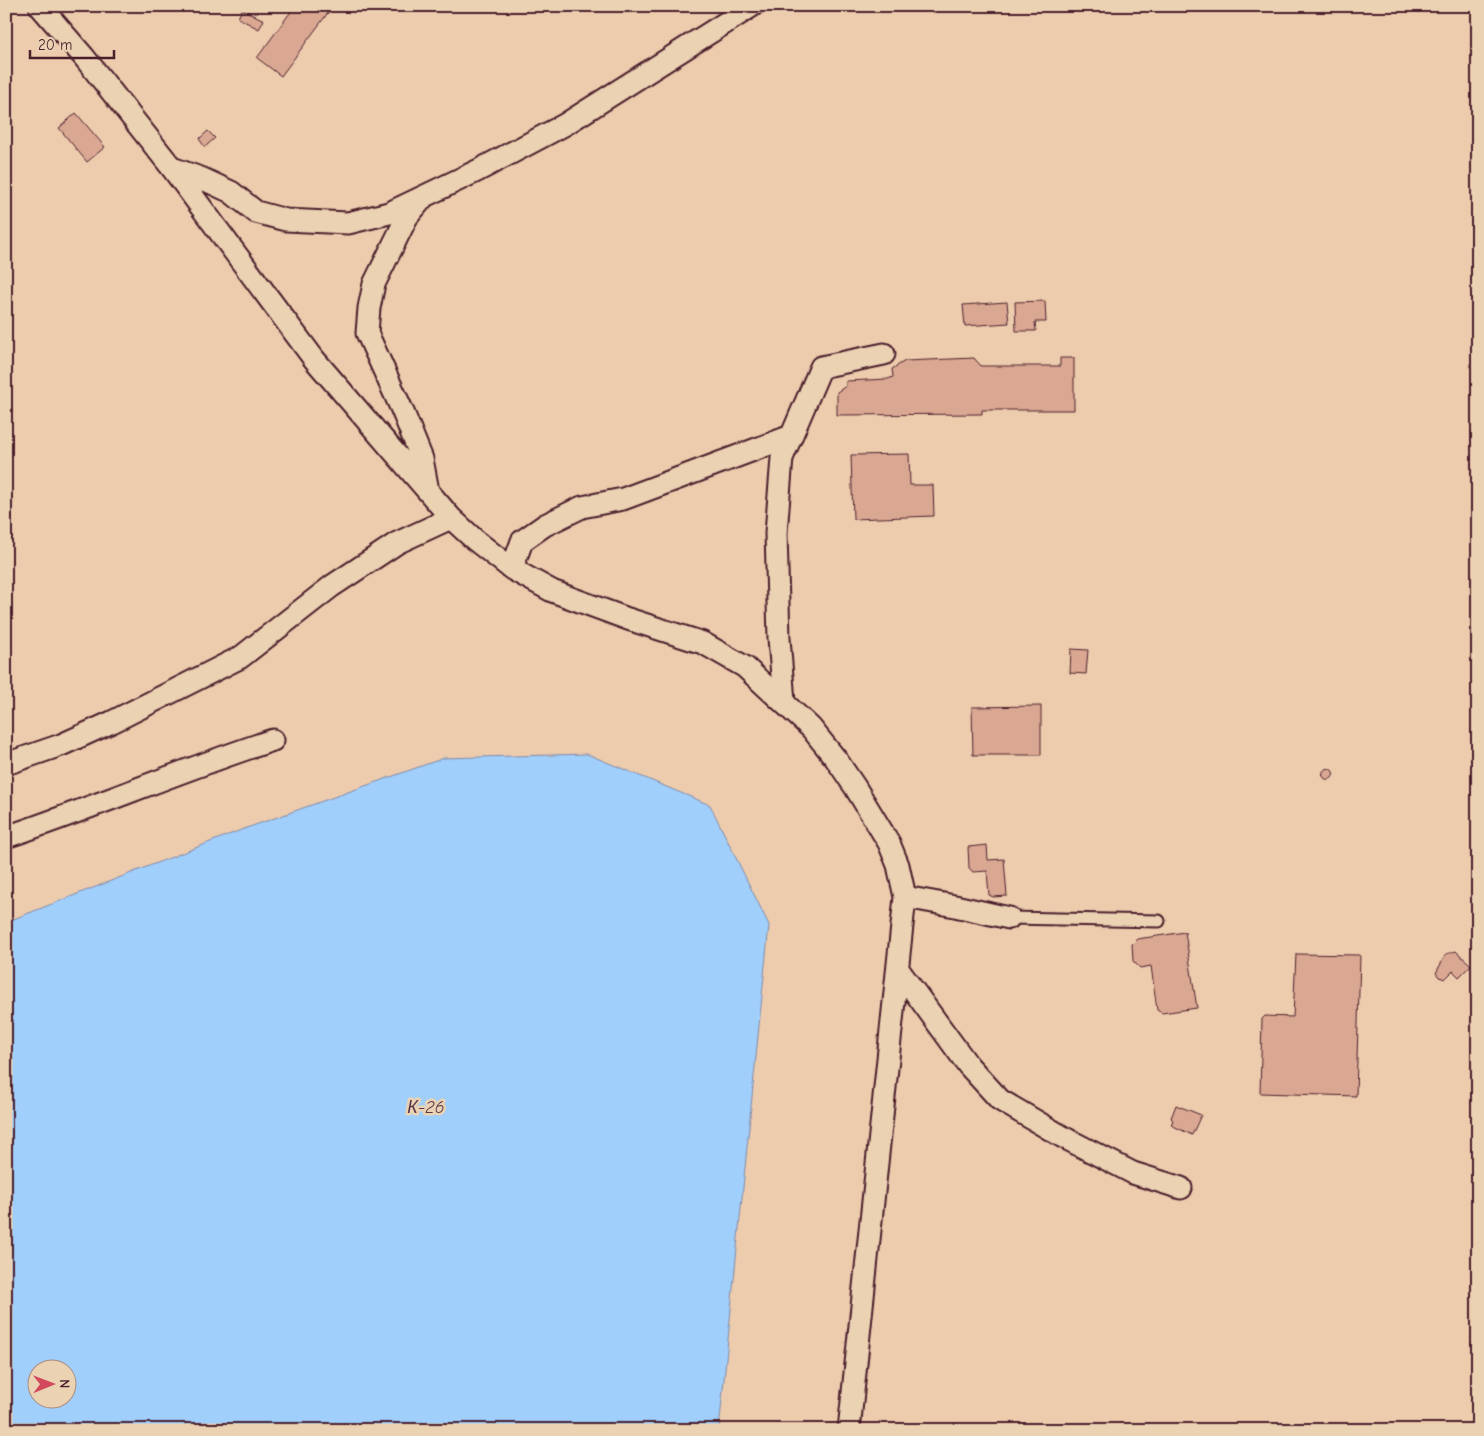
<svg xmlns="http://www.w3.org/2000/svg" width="1484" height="1436" font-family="'Comic Neue',sans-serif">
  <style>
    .water { fill: #a1cffc; stroke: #7e89a8; fill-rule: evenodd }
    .building { fill: #daa793; stroke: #4a1f2b }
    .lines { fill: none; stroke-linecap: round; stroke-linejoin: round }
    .lane-casing { stroke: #4a1f2b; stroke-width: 15 }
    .street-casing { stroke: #4a1f2b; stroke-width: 25 }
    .lane { stroke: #ebd2b3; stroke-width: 11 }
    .street { stroke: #ebd2b3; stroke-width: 21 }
    .labels { text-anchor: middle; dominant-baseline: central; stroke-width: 5; stroke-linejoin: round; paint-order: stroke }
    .water-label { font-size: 18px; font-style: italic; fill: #57394a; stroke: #ebd2b3 }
  </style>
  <rect width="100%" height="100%" fill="#edccae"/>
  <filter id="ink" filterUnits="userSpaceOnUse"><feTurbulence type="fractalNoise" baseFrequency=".02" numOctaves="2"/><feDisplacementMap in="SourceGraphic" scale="10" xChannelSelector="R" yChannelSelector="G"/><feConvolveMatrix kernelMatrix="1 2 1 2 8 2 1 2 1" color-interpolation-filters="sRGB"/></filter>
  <g filter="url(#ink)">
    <!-- water -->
    <path class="water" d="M 587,754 L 710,805 L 769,925 L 719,1430 L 6,1430 L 6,922 L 241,830 L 444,758 ZM 38,1368 L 68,1368 L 68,1398 L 38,1398 Z"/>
    <!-- building -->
    <path class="building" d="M 295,6 L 333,6 L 281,76 L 257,58 Z
      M 242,9 L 264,20 L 259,29 L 238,18 Z
      M 76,113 L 105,147 L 87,162 L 59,128 Z
      M 208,131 L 215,138 L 205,147 L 199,139 Z
      M 1045,301 L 1046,322 L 1035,322 L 1036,331 L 1016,331 L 1015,302 Z
      M 1007,302 L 1009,323 L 965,326 L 963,305 Z
      M 974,358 L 981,366 L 1060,366 L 1060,358 L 1074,358 L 1074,410 L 982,410 L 982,414 L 837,415 L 837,392 L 846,386 L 846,381 L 888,379 L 893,377 L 892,369 L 905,361 Z
      M 909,454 L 910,485 L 933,485 L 934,516 L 853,519 L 851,455 Z
      M 1071,649 L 1088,650 L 1086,674 L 1070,673 Z
      M 1041,706 L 1041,755 L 973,755 L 972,707 Z
      M1322.5 774a5.5 5.5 0 1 1 11 0a5.5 5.5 0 1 1-11 0Z
      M 987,845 L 988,860 L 1004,859 L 1007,896 L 993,897 L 989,895 L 987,871 L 973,872 L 969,868 L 968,847 Z
      M 1185,932 L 1197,1008 L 1162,1013 L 1157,1010 L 1151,966 L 1140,968 L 1133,961 L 1132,944 L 1137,939 Z
      M 1456,951 L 1471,965 L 1459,977 L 1453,971 L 1445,979 L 1439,977 L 1436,973 L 1446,954 Z
      M 1296,954 L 1360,955 L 1356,1096 L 1260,1093 L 1262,1019 L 1265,1016 L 1293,1017 Z
      M 1176,1105 L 1201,1115 L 1192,1135 L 1171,1125 L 1173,1120 L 1171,1118 Z"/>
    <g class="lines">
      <defs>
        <path id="lane" d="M 1009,918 L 1159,921"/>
        <path id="street" d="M 40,6 L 84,57 L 172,168 L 314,359 L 451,518 L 475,540 L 512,569 L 552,591 L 628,619 L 703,643 L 745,667 L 811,728 L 836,759 L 855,787 L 889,843 L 898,865 L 905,897 L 849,1430
          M 172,168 L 203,179 L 231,192 L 256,212 L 286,220 L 348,223 L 389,213 L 477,171 L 564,125 L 752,6
          M 422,199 L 407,217 L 374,284 L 369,308 L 367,333 L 403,412 L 422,459 L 428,491
          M 512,569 L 522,541 L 545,525 L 582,507 L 623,499 L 791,436
          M 784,702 L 779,638 L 776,533 L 782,458 L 821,367 L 884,354
          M 6,764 L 61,745 L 112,722 L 241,657 L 332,586 L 397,543 L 451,518
          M 6,837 C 96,807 183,769 273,740
          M 905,897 L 955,906 L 1009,918
          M 898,969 L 968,1065 L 1000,1100 L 1063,1137 L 1133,1173 L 1181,1188"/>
      </defs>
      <!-- lane casing -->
      <use href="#lane" class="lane-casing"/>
      <!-- street casing -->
      <use href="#street" class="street-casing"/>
      <!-- lane -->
      <use href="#lane" class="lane"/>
      <!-- street -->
      <use href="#street" class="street"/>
    </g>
  </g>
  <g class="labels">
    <!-- water labels -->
    <g class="water-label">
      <text x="426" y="1107">К-26</text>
    </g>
  </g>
  <!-- margin -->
  <rect width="1484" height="1436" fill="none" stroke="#ebd2b3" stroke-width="25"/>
  <rect x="12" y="12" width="1459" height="1411" fill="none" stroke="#4a1f2b" stroke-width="2" filter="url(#ink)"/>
  <!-- north arrow -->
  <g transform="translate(52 1384) rotate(89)"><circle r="24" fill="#ebd2b3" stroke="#ab8a7d"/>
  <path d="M0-4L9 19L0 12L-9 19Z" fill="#d1495b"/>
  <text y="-8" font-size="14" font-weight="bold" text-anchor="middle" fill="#4a1f2b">N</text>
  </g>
  <!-- scale -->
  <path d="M30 50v8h84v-8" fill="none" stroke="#4a1f2b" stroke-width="2.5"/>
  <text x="38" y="50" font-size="15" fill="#4a1f2b" stroke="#ebd2b3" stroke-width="4" paint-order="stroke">20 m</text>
</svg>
